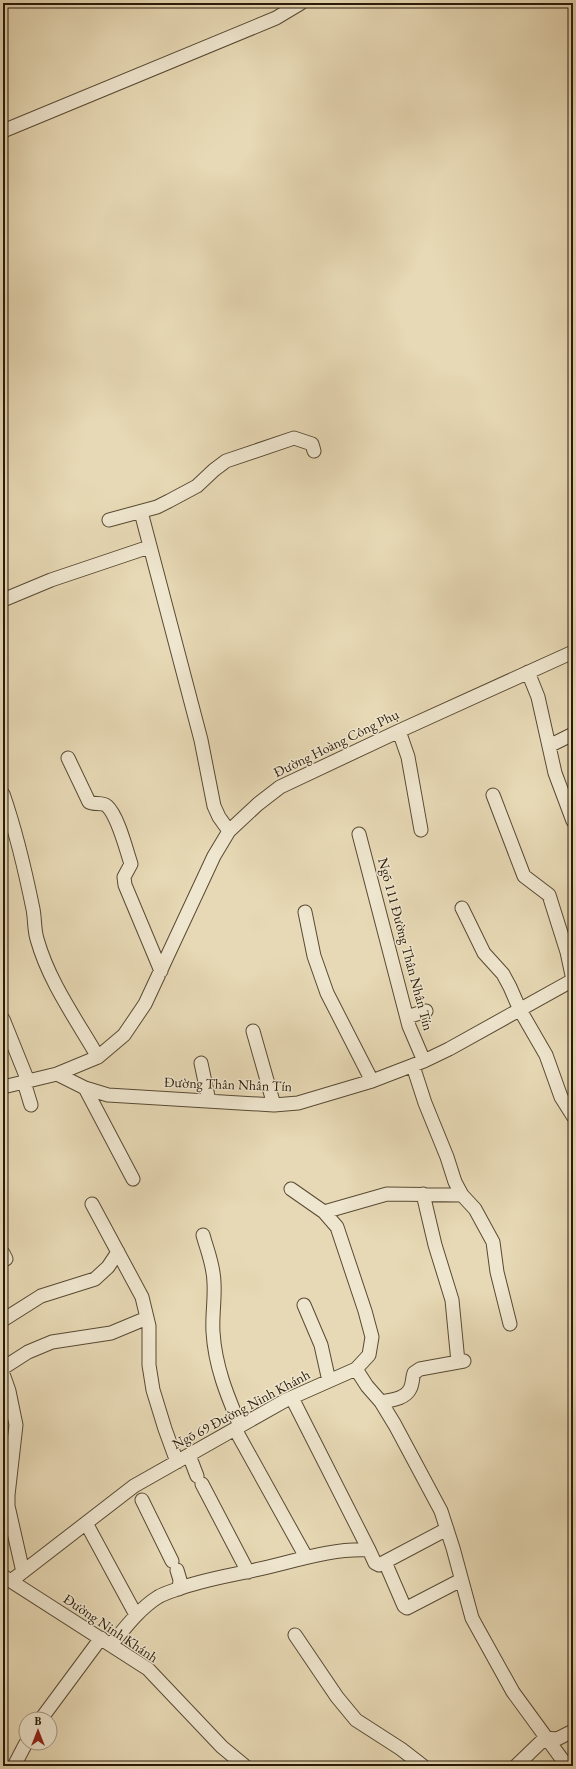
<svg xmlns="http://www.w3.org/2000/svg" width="576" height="1769" font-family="'EB Garamond',serif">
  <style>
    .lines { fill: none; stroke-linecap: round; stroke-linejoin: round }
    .minor-casing { stroke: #584a33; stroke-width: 15 }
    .minor { stroke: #efe6cf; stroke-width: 13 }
    .labels { text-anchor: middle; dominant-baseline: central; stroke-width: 3; stroke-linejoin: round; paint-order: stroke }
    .street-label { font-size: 14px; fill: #291a08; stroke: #efe6cf }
  </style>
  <rect width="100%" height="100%" fill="#e7d9b5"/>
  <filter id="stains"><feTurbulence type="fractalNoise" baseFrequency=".005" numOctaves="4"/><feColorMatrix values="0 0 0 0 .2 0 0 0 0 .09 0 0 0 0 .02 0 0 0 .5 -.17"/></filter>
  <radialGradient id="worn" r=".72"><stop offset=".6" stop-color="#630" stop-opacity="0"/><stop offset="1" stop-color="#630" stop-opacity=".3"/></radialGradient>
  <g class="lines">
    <defs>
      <path id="minor" d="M 3,131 L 276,18 L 301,3
        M 141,512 L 201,740 L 214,806 L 219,817 L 229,831
        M 109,520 L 157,507 L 169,501 L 197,486 L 214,470 L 226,461 L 294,438 L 312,444 L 314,451
        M 3,600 L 51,580 L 149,547
        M 528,672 L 538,697 L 555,773 L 573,821
        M 399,731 L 408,757 L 421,830
        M 549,746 L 573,734
        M 68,758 L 89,802 C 94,805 102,802 107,806 C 118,816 126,849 131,864 L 124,877 L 125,885 L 161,971
        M 3,794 C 16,831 25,870 33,909 C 35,919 34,929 37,939 C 49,982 76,1019 98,1057
        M 493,795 L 524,876 L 549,895 L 567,952 L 573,980
        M 359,834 L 409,1026 L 424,1061
        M 462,908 L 484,953 L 503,974 L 510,987 L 520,1010 L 546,1055 L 561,1097 L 573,1116
        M 305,912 L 314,956 L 327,993 L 372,1081
        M 407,1017 L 426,1011
        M 3,1019 L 28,1081
        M 253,1031 L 274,1105
        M 201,1063 L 209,1101
        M 413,1066 L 425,1103 L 447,1157 L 455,1182 L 462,1195 L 475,1209 L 493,1242 L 497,1272 L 510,1324
        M 57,1074 L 98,1057 L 124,1035 L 145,1004 L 214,856 L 229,831 L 258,804 L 280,787 L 399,731 L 573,652
        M 24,1082 L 31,1105
        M 3,1087 L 57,1074 L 85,1088 L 108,1095 L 274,1105 L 298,1103 L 372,1081 L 424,1061 L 449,1049 L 573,980
        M 85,1088 L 133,1179
        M 423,1194 L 435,1245 L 452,1300 L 458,1362
        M 92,1204 L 142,1297 L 149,1326 L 149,1365 L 153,1390 L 165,1429 L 177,1462
        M 324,1212 L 387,1194 L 462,1195
        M 203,1235 C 207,1250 214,1266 214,1283 C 215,1299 212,1315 213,1332 C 215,1366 227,1395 240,1426
        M 3,1253 L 6,1259 L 3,1260
        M 304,1305 L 321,1345 L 329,1381
        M 3,1320 L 41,1296 L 95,1279 L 108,1267 L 118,1252
        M 3,1368 L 28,1352 L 52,1342 L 111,1333 L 147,1318
        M 356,1369 L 367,1386 L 381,1402 L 395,1425 L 441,1511 L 453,1548 L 472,1618 L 478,1629 L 513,1692 L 567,1766
        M 3,1374 L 9,1391 L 16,1425 L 8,1495 L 8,1506 L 23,1572
        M 292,1398 L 369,1550
        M 381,1402 C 391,1400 405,1399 410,1389 C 413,1384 412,1378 414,1373 L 420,1369 L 464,1361
        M 235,1429 L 306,1557
        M 189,1455 L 197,1476
        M 202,1484 L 248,1572
        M 142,1500 L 172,1561
        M 86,1523 L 136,1615
        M 385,1562 L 404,1606 L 407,1608 L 461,1580
        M 177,1570 L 180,1580 L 179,1589
        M 3,1576 L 148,1669 L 222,1747 L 245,1766
        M 11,1581 L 134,1486 L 286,1400 L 356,1369 L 369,1355 L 372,1337 L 365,1311 L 337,1227 L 324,1212 L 291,1189
        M 295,1635 L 337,1697 L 356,1720 L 401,1749 L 423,1766
        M 111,1645 C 125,1628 139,1609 158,1597 C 163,1594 169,1592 175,1590 C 201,1580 228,1576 255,1570 C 293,1562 329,1548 369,1550 L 375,1563 L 379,1565 L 447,1529
        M 41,1719 L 101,1638
        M 14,1766 L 26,1743
        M 516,1766 L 545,1738 L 557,1739 L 573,1731"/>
    </defs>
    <!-- minor casing -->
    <use href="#minor" class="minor-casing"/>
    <!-- minor -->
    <use href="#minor" class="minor"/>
  </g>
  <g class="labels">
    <!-- street labels -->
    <g class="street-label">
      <text transform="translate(336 743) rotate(-26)">Đường Hoàng Công Phụ</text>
      <text transform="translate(406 944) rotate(75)">Ngõ 111 Đường Thân Nhân Tín</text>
      <text transform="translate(228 1084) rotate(2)">Đường Thân Nhân Tín</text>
      <text transform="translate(241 1409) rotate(-28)">Ngõ 69 Đường Ninh Khánh</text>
      <text transform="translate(111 1628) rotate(34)">Đường Ninh Khánh</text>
    </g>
  </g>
  <!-- margin -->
  <rect width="576" height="1769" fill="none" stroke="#e7d9b5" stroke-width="16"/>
  <rect x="4" y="4" width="568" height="1761" fill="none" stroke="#291a08" stroke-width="2"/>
  <rect x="8" y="8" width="560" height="1753" fill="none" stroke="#291a08"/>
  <!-- north arrow -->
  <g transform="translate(38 1731)"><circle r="19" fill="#efe6cf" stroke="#a0947f"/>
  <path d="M0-3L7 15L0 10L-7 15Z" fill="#8f2418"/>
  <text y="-6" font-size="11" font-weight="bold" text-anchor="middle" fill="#291a08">B</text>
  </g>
  <rect width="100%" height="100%" filter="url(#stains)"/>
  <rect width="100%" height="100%" fill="url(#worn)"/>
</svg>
